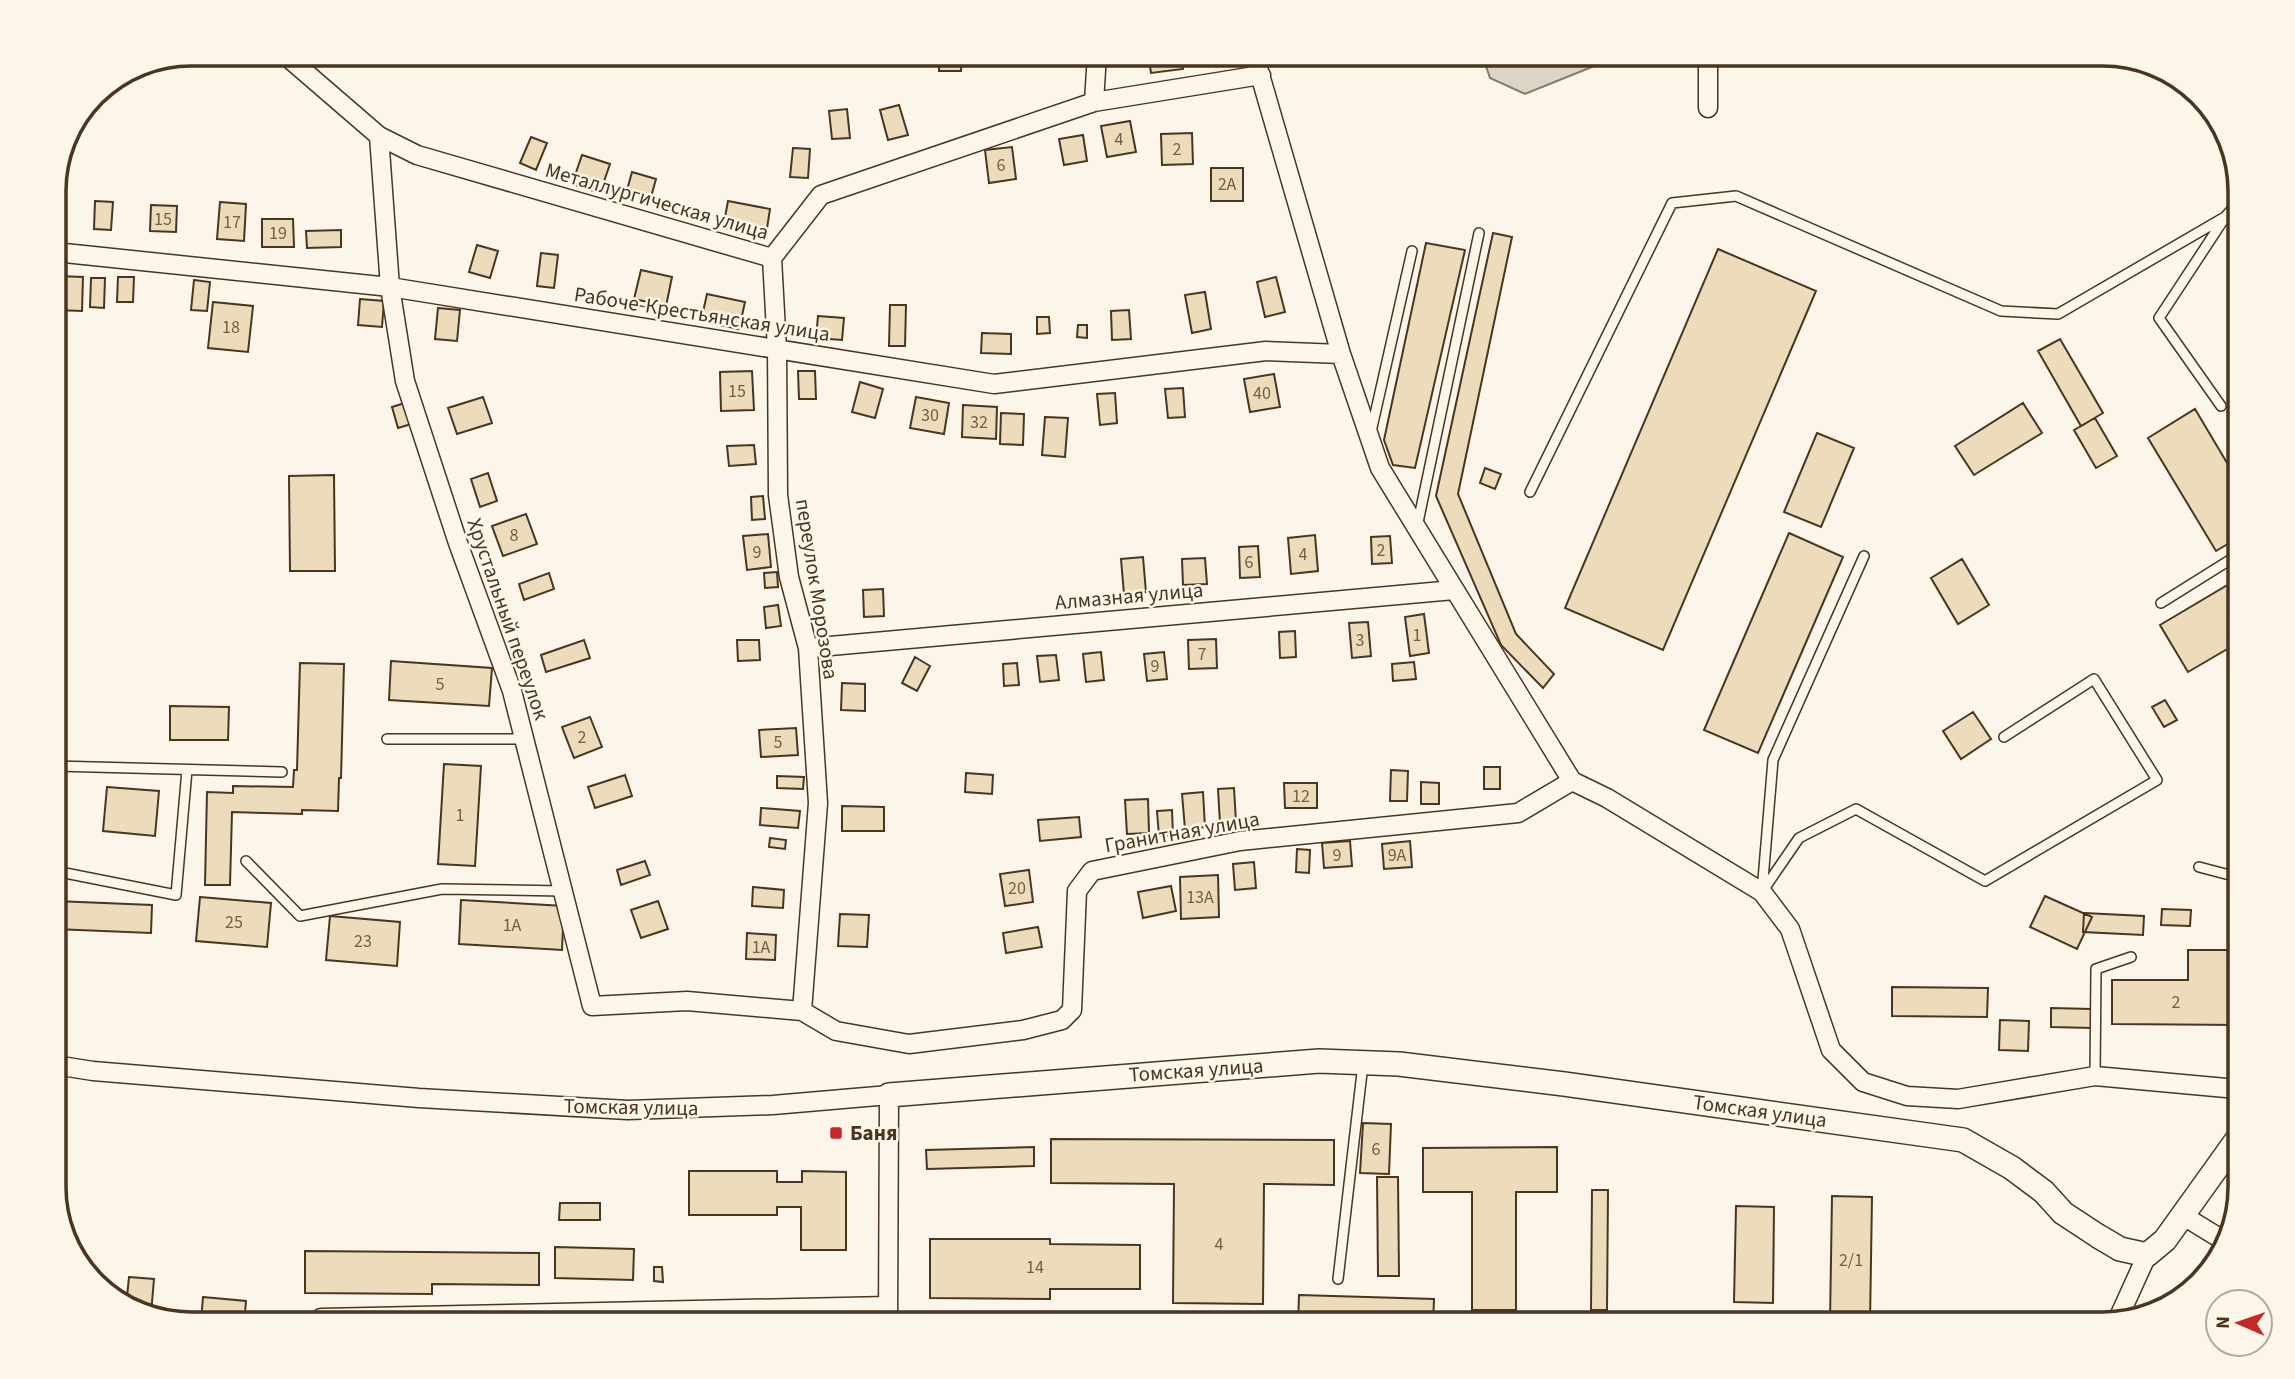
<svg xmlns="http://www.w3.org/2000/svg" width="2295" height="1379" font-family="'Source Sans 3',sans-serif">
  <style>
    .water { fill: #dcd4c6; stroke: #887966; stroke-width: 2 }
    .building { fill: #ecdcbc; stroke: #4a3520; stroke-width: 2 }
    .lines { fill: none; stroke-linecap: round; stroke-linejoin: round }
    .service-casing { stroke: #4a3520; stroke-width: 12 }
    .minor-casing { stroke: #4a3520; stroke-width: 21 }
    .tertiary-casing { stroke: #4a3520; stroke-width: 26 }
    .service { stroke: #fbf6e9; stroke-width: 9 }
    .minor { stroke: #fbf6e9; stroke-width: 18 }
    .tertiary { stroke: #fbf6e9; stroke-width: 23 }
    .wall { stroke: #4a3520; stroke-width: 3.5 }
    .poi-dot { fill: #c62828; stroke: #fbf6e9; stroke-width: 2.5 }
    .labels { text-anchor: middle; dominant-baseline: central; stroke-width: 5; stroke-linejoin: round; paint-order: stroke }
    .number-label { font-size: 18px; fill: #725f47 }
    .street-label { font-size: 21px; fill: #4a3520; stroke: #fbf6e9 }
    .poi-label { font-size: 21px; font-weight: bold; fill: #4a3520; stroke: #fbf6e9; text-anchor: start }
    .rim { fill: none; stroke: #4a3520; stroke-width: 3.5 }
  </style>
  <rect width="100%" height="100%" fill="#fbf6e9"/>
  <!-- water -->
  <path class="water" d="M 1482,54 L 1624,54 L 1525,94 L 1490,78 Z"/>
  <!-- building -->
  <path class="building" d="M 939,54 L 962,54 L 961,71 L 939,71 Z
    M 1049,54 L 1073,54 L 1073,63 L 1049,64 Z
    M 1148,54 L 1181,54 L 1183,69 L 1151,73 Z
    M 899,105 L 908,135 L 888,140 L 880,110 Z
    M 847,109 L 850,138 L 832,139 L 829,111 Z
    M 1130,121 L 1136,152 L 1107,157 L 1101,126 Z
    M 1192,133 L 1193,164 L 1162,165 L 1161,134 Z
    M 1083,135 L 1087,161 L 1064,165 L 1059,139 Z
    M 531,137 L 547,143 L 536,170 L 520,163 Z
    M 1012,147 L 1016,179 L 989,183 L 985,150 Z
    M 793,148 L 810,149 L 808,178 L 790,177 Z
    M 582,155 L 610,164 L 600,193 L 572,184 Z
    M 1211,168 L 1243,168 L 1243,201 L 1211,201 Z
    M 632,172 L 656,179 L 651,197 L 627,190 Z
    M 95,201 L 113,202 L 111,230 L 94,229 Z
    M 728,201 L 770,209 L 766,235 L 723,228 Z
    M 220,202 L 246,204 L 244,241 L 217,239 Z
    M 151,205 L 177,206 L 176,232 L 150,231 Z
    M 262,219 L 293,219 L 294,247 L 262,247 Z
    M 341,230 L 341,247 L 307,248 L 306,231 Z
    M 1493,233 L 1512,237 L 1458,494 L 1516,634 L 1554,674 L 1543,688 L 1501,645 L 1436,496 Z
    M 1426,243 L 1465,250 L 1415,468 L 1393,465 L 1384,440 Z
    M 477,245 L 498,251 L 490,278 L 469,272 Z
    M 1718,249 L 1816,291 L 1663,650 L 1565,608 Z
    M 541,253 L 558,255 L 554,288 L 537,286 Z
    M 641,270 L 672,277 L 666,306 L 634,299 Z
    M 58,276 L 83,277 L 82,311 L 56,310 Z
    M 118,277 L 134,277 L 133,302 L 117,302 Z
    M 1276,277 L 1285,312 L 1265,317 L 1257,282 Z
    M 91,278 L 105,278 L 104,308 L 90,307 Z
    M 194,280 L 210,282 L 207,311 L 191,310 Z
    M 1205,292 L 1211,329 L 1192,333 L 1185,295 Z
    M 707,294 L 745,302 L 739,329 L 701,321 Z
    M 360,299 L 384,301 L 382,327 L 358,325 Z
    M 213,302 L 253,306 L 248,352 L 208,348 Z
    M 890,305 L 906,305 L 905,346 L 889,346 Z
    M 438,308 L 460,310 L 457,341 L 435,339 Z
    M 1129,310 L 1131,339 L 1112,340 L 1111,311 Z
    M 818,316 L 844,318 L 842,340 L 816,338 Z
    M 1037,317 L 1049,317 L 1050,333 L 1037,334 Z
    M 1078,325 L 1087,325 L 1087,338 L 1077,337 Z
    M 982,333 L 1011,334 L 1011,354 L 981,353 Z
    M 2060,339 L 2103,413 L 2081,426 L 2038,351 Z
    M 752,371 L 754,410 L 721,411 L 720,372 Z
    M 798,371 L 815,371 L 816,399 L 799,399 Z
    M 1274,374 L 1280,407 L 1250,412 L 1244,379 Z
    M 860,382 L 883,389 L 875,418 L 852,412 Z
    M 1183,388 L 1185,417 L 1168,418 L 1165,389 Z
    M 1115,393 L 1117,423 L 1100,425 L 1097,394 Z
    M 483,397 L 492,423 L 457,434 L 448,408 Z
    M 916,397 L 949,403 L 944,434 L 910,428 Z
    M 411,401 L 418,422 L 398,428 L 392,407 Z
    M 2023,403 L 2042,433 L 1974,475 L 1955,446 Z
    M 963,405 L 997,407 L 996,439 L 962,437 Z
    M 2195,409 L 2233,473 L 2241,469 L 2241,536 L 2216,551 L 2148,438 Z
    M 1001,413 L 1024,414 L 1023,445 L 1000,444 Z
    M 1045,417 L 1068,418 L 1065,457 L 1042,455 Z
    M 2095,418 L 2117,456 L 2096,468 L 2074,430 Z
    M 1817,433 L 1854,448 L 1821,527 L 1784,512 Z
    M 754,445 L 756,464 L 729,466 L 727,446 Z
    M 1485,468 L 1501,474 L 1495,489 L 1480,483 Z
    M 488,473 L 497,501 L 480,507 L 471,479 Z
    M 334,475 L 335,571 L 290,571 L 289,476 Z
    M 763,496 L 765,519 L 752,520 L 751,497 Z
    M 526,514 L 537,544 L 503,556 L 492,526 Z
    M 1789,533 L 1843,557 L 1758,753 L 1704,730 Z
    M 768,534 L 771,567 L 747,570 L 743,536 Z
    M 1315,535 L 1318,571 L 1291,574 L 1288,538 Z
    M 1390,536 L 1392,563 L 1372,564 L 1371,537 Z
    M 1258,546 L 1260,577 L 1240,578 L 1239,547 Z
    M 1143,557 L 1146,592 L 1124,594 L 1121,559 Z
    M 1205,558 L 1207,584 L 1183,585 L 1182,559 Z
    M 1962,559 L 1989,605 L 1958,624 L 1931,578 Z
    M 777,572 L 778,587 L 765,588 L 764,573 Z
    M 549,573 L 554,589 L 524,600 L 519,584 Z
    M 2241,577 L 2241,641 L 2188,672 L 2160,625 Z
    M 883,589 L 884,616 L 864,617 L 863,590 Z
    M 778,605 L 781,626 L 766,628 L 764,607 Z
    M 1424,614 L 1429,653 L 1410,656 L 1405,617 Z
    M 1368,622 L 1371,656 L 1352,658 L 1349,623 Z
    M 1295,631 L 1296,657 L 1280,658 L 1279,632 Z
    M 1216,639 L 1217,668 L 1189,669 L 1188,640 Z
    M 584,640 L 590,658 L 546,672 L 541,655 Z
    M 737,640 L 759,640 L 760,660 L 738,661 Z
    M 1101,652 L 1104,680 L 1086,682 L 1083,654 Z
    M 1164,652 L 1167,679 L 1147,681 L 1144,654 Z
    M 1056,655 L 1059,680 L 1040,682 L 1037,656 Z
    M 915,657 L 930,666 L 917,691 L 902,683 Z
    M 391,661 L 492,668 L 489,706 L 389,700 Z
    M 1414,662 L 1416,679 L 1393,681 L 1392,664 Z
    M 300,663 L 344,664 L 341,778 L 339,778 L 338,811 L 302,810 L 302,814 L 232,812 L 230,885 L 205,885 L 207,792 L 233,793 L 233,786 L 293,787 L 294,770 L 297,770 Z
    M 1017,663 L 1019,685 L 1004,686 L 1003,664 Z
    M 842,683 L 865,684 L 865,711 L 841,710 Z
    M 2165,700 L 2177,720 L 2164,727 L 2152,707 Z
    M 170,706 L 229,707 L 228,740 L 170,740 Z
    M 1973,712 L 1991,739 L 1961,759 L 1943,731 Z
    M 590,717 L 602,747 L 574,758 L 562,727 Z
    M 796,728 L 798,755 L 761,757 L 759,730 Z
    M 444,764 L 481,766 L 475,866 L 438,864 Z
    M 1484,767 L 1500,767 L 1500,789 L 1484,789 Z
    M 1391,770 L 1408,771 L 1407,801 L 1390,801 Z
    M 966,773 L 993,775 L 992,794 L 965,792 Z
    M 625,775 L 632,796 L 595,808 L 588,787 Z
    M 777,776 L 804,777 L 803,789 L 777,788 Z
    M 1421,782 L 1439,783 L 1439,804 L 1421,804 Z
    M 1284,783 L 1317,783 L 1317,808 L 1285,808 Z
    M 107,787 L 159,791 L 155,836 L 103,831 Z
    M 1234,788 L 1236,822 L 1220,823 L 1218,789 Z
    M 1203,792 L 1205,827 L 1185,829 L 1182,794 Z
    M 1148,799 L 1149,833 L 1127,834 L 1125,800 Z
    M 842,806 L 884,807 L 884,831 L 842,831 Z
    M 761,808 L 800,811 L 798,828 L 760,825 Z
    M 1172,810 L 1173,835 L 1159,836 L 1157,811 Z
    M 1079,817 L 1081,837 L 1040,841 L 1038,820 Z
    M 2241,836 L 2241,866 L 2239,867 L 2233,837 Z
    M 770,838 L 786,840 L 785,849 L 769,847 Z
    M 1350,841 L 1352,866 L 1324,868 L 1322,843 Z
    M 1410,841 L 1412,867 L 1384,869 L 1382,844 Z
    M 1297,849 L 1310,850 L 1309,873 L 1296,872 Z
    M 645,861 L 650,875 L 621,885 L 617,870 Z
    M 1254,862 L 1256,888 L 1235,890 L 1233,864 Z
    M 1029,870 L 1033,902 L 1005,906 L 1000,874 Z
    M 1218,875 L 1219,917 L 1181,919 L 1180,877 Z
    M 1171,886 L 1176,911 L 1143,918 L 1138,892 Z
    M 753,887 L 784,890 L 783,908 L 752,906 Z
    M 2045,896 L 2092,917 L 2077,949 L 2030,927 Z
    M 200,897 L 271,903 L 267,947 L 196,941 Z
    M 461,900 L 564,906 L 562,950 L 459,944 Z
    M 55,901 L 152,905 L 151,933 L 55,929 Z
    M 658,901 L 668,929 L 641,938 L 631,910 Z
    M 2162,909 L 2191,910 L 2190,926 L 2161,925 Z
    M 2084,913 L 2144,916 L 2143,935 L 2083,932 Z
    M 840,914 L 869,915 L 867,947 L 838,946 Z
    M 330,916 L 400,922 L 397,966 L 326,960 Z
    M 1038,927 L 1042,947 L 1006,953 L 1003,933 Z
    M 747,933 L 776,935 L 775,960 L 746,959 Z
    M 2188,950 L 2241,950 L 2241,1025 L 2112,1024 L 2112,980 L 2188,980 Z
    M 1892,987 L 1988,988 L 1987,1017 L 1892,1016 Z
    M 2051,1008 L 2092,1009 L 2092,1028 L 2051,1027 Z
    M 2000,1020 L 2029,1021 L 2028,1051 L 1999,1050 Z
    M 1363,1123 L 1391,1124 L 1389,1174 L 1360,1173 Z
    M 1051,1139 L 1334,1140 L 1334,1185 L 1264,1184 L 1263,1304 L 1173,1303 L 1174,1184 L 1051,1183 Z
    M 1034,1147 L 1034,1166 L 927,1169 L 926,1150 Z
    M 1557,1147 L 1557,1192 L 1516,1192 L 1516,1310 L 1472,1310 L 1472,1192 L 1423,1192 L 1423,1148 Z
    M 689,1171 L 777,1171 L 777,1182 L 802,1182 L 802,1171 L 846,1172 L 846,1250 L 801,1250 L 801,1207 L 777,1207 L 777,1215 L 689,1215 Z
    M 1377,1177 L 1398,1177 L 1399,1276 L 1378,1276 Z
    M 1592,1190 L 1608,1190 L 1607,1310 L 1591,1310 Z
    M 1832,1196 L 1872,1197 L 1870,1323 L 1830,1322 Z
    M 560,1203 L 600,1203 L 600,1220 L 559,1220 Z
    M 1736,1206 L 1774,1207 L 1773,1303 L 1734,1302 Z
    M 930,1239 L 1050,1239 L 1050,1244 L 1140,1245 L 1140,1289 L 1050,1289 L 1050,1299 L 930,1298 Z
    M 555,1247 L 634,1249 L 633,1280 L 555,1278 Z
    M 305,1251 L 539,1253 L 539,1285 L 432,1284 L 432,1294 L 305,1293 Z
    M 654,1267 L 662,1267 L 663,1282 L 654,1281 Z
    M 129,1277 L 154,1279 L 151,1314 L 126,1307 Z
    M 1299,1295 L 1434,1299 L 1433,1325 L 1298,1325 Z
    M 203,1297 L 246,1301 L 244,1325 L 201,1321 Z
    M 1490,1318 L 1607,1320 L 1607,1325 L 1490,1325 Z"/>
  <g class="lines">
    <defs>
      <path id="service" d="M 2221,406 L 2159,318 L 2224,219
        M 1371,432 L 1412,251
        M 1530,492 L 1672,203 L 1736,196 L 2001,311 L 2058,314 L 2225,217 L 2240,200
        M 1417,527 L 1479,233
        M 1864,556 L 1773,760 L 1762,892 L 1799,838 L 1856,809 L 1985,881 L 2157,780 L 2094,679 L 2004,737
        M 2161,603 L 2241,553
        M 387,739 L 525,739
        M 55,766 L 282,772
        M 246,861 L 300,916 L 442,889 L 563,891
        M 2199,867 L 2241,878
        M 55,871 L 176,895 L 187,770
        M 2095,1076 L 2096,969 L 2131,957
        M 1338,1279 L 1363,1064
        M 783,1325 L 783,1309"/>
      <path id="minor" d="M 284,54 L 379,136 L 417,155 L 772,258 L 821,195 L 1094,102 L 1261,75
        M 1254,54 L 1341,354 L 1380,468 L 1572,781 L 1607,798 L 1762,892 L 1790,929 L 1831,1050 L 1863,1082 L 1907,1096 L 1958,1099 L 2095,1076 L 2237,1089 L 2241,1092
        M 1708,54 L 1708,108
        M 1094,102 L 1097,54
        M 379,136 L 390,287 L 405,381 L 458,543 L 512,691 L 592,1006 L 687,1001 L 802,1011 L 836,1031 L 909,1044 L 1023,1030 L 1062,1020 L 1072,1010 L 1077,891 L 1092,871 L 1240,841 L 1518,813 L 1572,781
        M 55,252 L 390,287 L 994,384 L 1266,351 L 1341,354
        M 772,258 L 777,349 L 778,495 L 789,577 L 808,648 L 818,803 L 802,1011
        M 808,648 L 1454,590
        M 55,1065 L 93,1071 L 419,1098 L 628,1110 L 773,1105 L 889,1095 L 888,1325
        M 2182,1215 L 2226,1242
        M 321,1318 L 888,1306
        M 2117,1321 L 2147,1255"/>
      <path id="tertiary" d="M 889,1095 L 1319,1061 L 1399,1064 L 1564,1084 L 1963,1140 L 2012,1168 L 2044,1192 L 2063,1213 L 2098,1236 L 2120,1249 L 2147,1255 L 2165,1240 L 2241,1134"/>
    </defs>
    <!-- service casing -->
    <use href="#service" class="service-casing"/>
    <!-- minor casing -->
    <use href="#minor" class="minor-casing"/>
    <!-- tertiary casing -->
    <use href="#tertiary" class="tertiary-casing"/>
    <!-- service -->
    <use href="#service" class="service"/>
    <!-- minor -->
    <use href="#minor" class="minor"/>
    <!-- tertiary -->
    <use href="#tertiary" class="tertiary"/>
    <!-- wall -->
    <path class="wall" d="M 1020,1325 L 1020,1320 L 1269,1325"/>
  </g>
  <!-- markers -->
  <rect class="poi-dot" x="829" y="1126" width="14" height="14" rx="3.5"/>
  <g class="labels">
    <!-- number labels -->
    <g class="number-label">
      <text x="1119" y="139">4</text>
      <text x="1177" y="149">2</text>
      <text x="1001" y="165">6</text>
      <text x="1227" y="184">2А</text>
      <text x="163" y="219">15</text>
      <text x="232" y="222">17</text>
      <text x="278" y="233">19</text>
      <text x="231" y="327">18</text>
      <text x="737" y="391">15</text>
      <text x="1262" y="393">40</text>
      <text x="930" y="415">30</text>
      <text x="979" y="422">32</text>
      <text x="514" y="535">8</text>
      <text x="1381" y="550">2</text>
      <text x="757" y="552">9</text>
      <text x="1303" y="554">4</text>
      <text x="1249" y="562">6</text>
      <text x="1417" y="635">1</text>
      <text x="1360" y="640">3</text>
      <text x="1202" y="654">7</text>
      <text x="1155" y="666">9</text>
      <text x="440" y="684">5</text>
      <text x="582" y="737">2</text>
      <text x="778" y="742">5</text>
      <text x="1301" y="796">12</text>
      <text x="460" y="815">1</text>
      <text x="1337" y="855">9</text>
      <text x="1397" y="855">9А</text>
      <text x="1017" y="888">20</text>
      <text x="1200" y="897">13А</text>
      <text x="234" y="922">25</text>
      <text x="512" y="925">1А</text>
      <text x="363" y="941">23</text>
      <text x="761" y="947">1А</text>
      <text x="2176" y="1002">2</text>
      <text x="1376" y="1149">6</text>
      <text x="1219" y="1244">4</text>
      <text x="1851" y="1260">2/1</text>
      <text x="1035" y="1267">14</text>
    </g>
    <!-- street labels -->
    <g class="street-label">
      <text transform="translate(657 201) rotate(16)">Металлургическая улица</text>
      <text transform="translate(702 314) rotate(9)">Рабоче-Крестьянская улица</text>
      <text transform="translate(817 589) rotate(81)">переулок Морозова</text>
      <text transform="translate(1129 596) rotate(-5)">Алмазная улица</text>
      <text transform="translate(508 619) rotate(71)">Хрустальный переулок</text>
      <text transform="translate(1182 832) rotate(-10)">Гранитная улица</text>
      <text transform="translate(1196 1070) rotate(-4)">Томская улица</text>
      <text transform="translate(631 1107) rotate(1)">Томская улица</text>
      <text transform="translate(1760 1111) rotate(8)">Томская улица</text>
    </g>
    <!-- poi labels -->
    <g class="poi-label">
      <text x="850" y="1133">Баня</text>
    </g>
  </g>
  <!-- crop -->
  <path d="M0 0H2295V1379H0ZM191 66H2103A125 125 0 0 1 2228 191V1187A125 125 0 0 1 2103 1312H191A125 125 0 0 1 66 1187V191A125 125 0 0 1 191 66Z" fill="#fbf6e9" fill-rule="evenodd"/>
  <path class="rim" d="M191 66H2103A125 125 0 0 1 2228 191V1187A125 125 0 0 1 2103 1312H191A125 125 0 0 1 66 1187V191A125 125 0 0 1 191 66Z"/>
  <!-- north arrow -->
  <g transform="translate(2239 1323) rotate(272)"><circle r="33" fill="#fbf6e9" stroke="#b4a999" stroke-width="2"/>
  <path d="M0-5L12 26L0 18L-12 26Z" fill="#c62828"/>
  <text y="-10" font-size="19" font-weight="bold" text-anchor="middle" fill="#4a3520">N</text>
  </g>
</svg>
